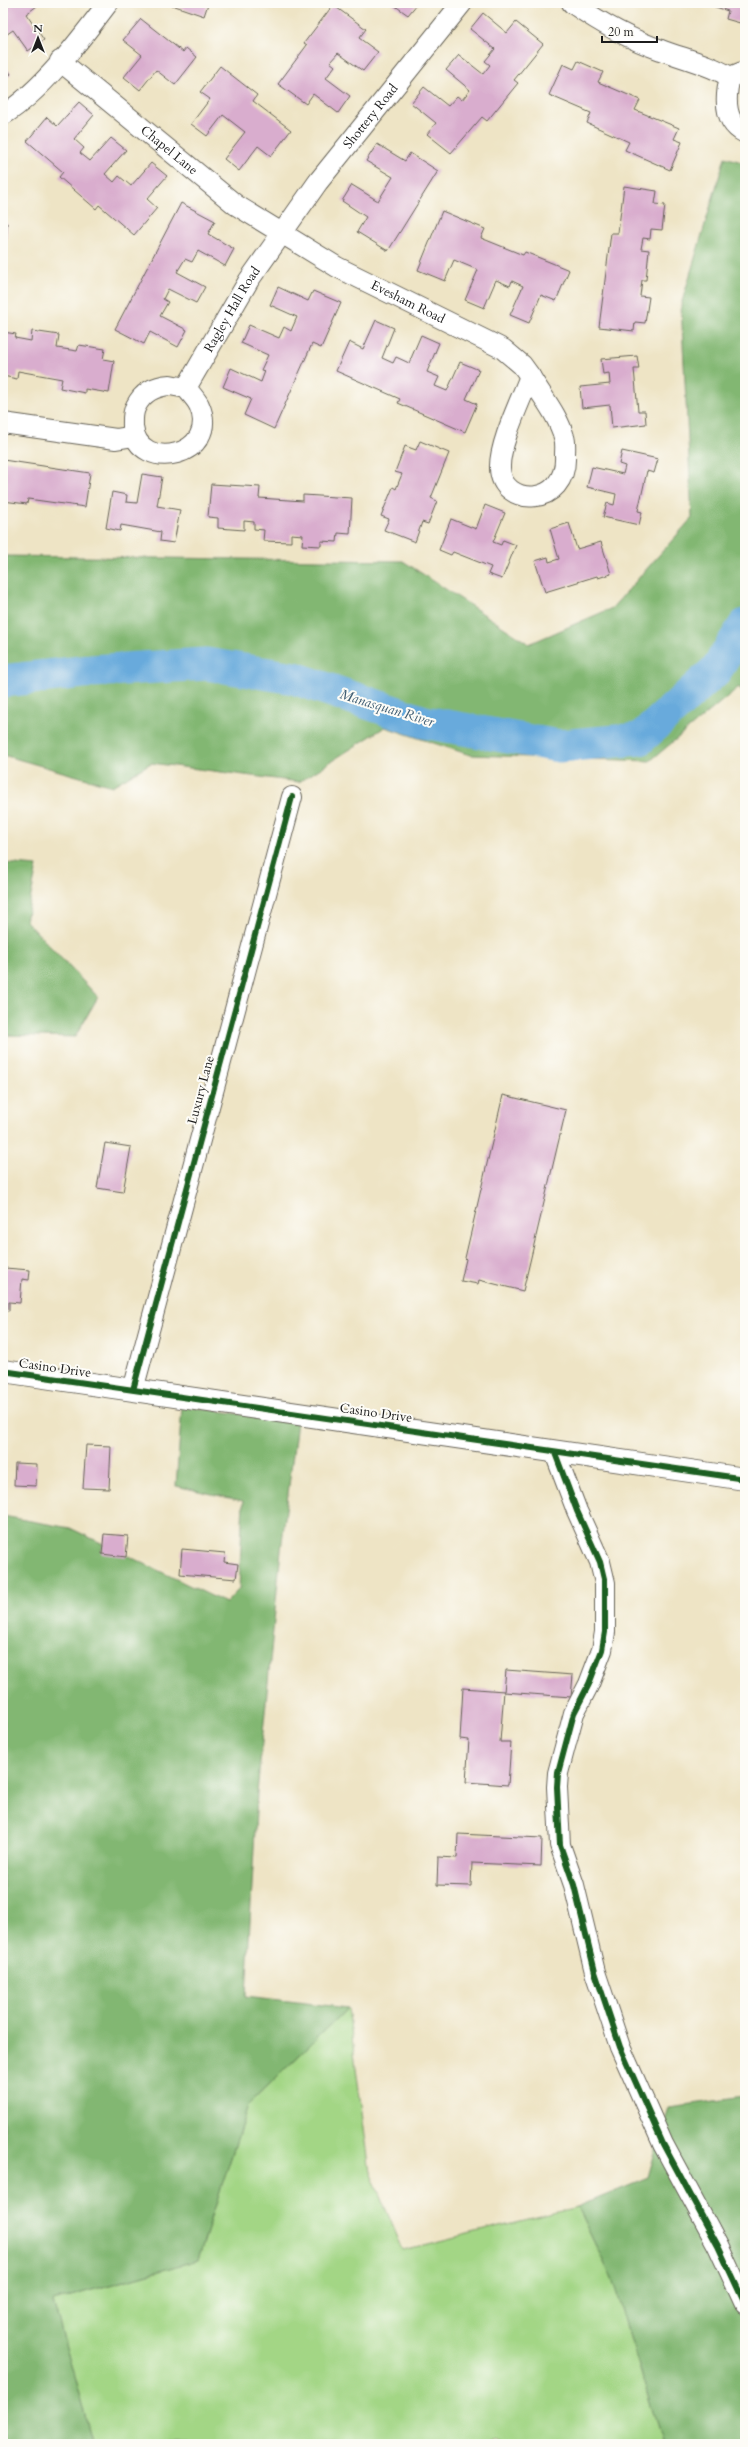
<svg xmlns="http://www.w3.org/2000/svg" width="748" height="2447" font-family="Cardo,serif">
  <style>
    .green { fill: #a3d685; stroke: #607950 }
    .forest { fill: #82b772; stroke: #4f6a47 }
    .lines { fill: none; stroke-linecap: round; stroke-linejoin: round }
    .river { stroke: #68aadc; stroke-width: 33 }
    .building { fill: #d9adce }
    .minor-casing { stroke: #666257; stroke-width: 22 }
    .tertiary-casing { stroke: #666257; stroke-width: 24 }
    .minor { stroke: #fff; stroke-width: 20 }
    .tertiary { stroke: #fff; stroke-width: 22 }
    .cycleway-casing { stroke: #fdfcf7; stroke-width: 8 }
    .cycleway { stroke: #1b5e20; stroke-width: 6 }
    .labels { text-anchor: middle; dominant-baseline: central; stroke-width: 4; stroke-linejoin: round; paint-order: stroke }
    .street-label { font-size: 13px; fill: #1c1c1c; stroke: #fdfcf7 }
    .water-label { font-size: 14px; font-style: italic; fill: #3e5c72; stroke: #fdfcf7 }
  </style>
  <rect width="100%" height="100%" fill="#fdfcf7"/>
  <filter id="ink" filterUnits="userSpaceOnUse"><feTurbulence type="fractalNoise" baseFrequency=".025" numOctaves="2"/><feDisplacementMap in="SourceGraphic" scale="8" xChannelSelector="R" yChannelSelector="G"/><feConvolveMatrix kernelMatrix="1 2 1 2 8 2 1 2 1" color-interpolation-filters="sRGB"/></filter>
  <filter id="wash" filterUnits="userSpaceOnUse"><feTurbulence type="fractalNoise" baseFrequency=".012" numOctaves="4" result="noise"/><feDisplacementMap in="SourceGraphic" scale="16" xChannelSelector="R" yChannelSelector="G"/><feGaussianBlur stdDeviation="0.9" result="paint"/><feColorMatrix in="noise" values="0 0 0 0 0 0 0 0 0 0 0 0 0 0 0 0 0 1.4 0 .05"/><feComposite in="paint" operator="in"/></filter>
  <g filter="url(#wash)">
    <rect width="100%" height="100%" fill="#eee4c5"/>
    <!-- green -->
    <path class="green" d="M 348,2008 L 370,2172 L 403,2250 L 577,2207 L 612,2279 L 663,2444 L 503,2444 L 497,2440 L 488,2444 L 93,2444 L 53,2301 L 198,2260 L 248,2105 Z"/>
    <!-- forest -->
    <path class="forest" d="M 725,157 L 745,163 L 745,695 L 739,687 L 650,761 L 470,755 L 385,727 L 299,782 L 151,763 L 112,786 L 3,755 L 3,556 L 403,561 L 529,644 L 612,608 L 692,518 L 681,305 Z
      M 3,863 L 37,866 L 26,921 L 98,997 L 75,1037 L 3,1035 Z
      M 182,1406 L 297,1422 L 281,1550 L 257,1793 L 246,1996 L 348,2008 L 248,2105 L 198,2260 L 53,2301 L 93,2444 L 3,2444 L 3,1516 L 70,1528 L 226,1603 L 239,1589 L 243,1501 L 176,1486 Z
      M 745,2097 L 745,2444 L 663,2444 L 612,2279 L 577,2207 L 648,2178 L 668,2107 Z"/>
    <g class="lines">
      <!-- river -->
      <path class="river" d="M 3,681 L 91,671 L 206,664 L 294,678 L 424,722 L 559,746 L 640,739 L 716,670 L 745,625"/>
    </g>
    <g id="blocks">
      <!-- building -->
      <path class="building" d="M 3,3 L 35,3 L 37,6 L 26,14 L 44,40 L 28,51 L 13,30 L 3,37 Z
        M 173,3 L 205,3 L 208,4 L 204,16 L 172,5 Z
        M 391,3 L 418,3 L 408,15 Z
        M 703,3 L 745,3 L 745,7 L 740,23 L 726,19 L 728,11 Z
        M 333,5 L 366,29 L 359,38 L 378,52 L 363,71 L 338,53 L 330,62 L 335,66 L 326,78 L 350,96 L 338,113 L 313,94 L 306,104 L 278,84 L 307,45 L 304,43 Z
        M 483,13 L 507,33 L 516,22 L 543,44 L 514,80 L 518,83 L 487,121 L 482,117 L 451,153 L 427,134 L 436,123 L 411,103 L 424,87 L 448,106 L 457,96 L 462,100 L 470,90 L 446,70 L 459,55 L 483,74 L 490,65 L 485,61 L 495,49 L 470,29 Z
        M 141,19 L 183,52 L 186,48 L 197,57 L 175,85 L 156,70 L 140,90 L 124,77 L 142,55 L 123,40 Z
        M 578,61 L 603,72 L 598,82 L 640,100 L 635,110 L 679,128 L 674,139 L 682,142 L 670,170 L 625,150 L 629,142 L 587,123 L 591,113 L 549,95 L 563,64 L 574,69 Z
        M 3,63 L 11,74 L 3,80 Z
        M 220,66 L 257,95 L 253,101 L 291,130 L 271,156 L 258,146 L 239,171 L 224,159 L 245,132 L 223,115 L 207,136 L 191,124 L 210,99 L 200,92 Z
        M 79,102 L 94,115 L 74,139 L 84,148 L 80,153 L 90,161 L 111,138 L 126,150 L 105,174 L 114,182 L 119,176 L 131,186 L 151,163 L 167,176 L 147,199 L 157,208 L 134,235 L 99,205 L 96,209 L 59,177 L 63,172 L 27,141 L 47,117 L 57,126 Z
        M 377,144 L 405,161 L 410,153 L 438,171 L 388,251 L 357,232 L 366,217 L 342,201 L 352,185 L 378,201 L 393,177 L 366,161 Z
        M 624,186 L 657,191 L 655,204 L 665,205 L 662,230 L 651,229 L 650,239 L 643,238 L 641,249 L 649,250 L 646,280 L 642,280 L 640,296 L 649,297 L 645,323 L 635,322 L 634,331 L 599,327 L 611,233 L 618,233 Z
        M 181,203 L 215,221 L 208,234 L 234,249 L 225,266 L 198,251 L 192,262 L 185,259 L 177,272 L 205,287 L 196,303 L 168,289 L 163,299 L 168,302 L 160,316 L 187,330 L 178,347 L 150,332 L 144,344 L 115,329 Z
        M 442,211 L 485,229 L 481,238 L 523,255 L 525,252 L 569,270 L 556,301 L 541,295 L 529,323 L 510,315 L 523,286 L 512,281 L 510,286 L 496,280 L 484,308 L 465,300 L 478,270 L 454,260 L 445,281 L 418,270 Z
        M 3,223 L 7,223 L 6,250 L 3,250 Z
        M 278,287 L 308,301 L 313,291 L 341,303 L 321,348 L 312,344 L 274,429 L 244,415 L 251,399 L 223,387 L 231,368 L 261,382 L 265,371 L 261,370 L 268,355 L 241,343 L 249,325 L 279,338 L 284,327 L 291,331 L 297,317 L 270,305 Z
        M 376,320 L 394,328 L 382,358 L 393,363 L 396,357 L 409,363 L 421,335 L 439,343 L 427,372 L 439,377 L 435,386 L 447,391 L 460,362 L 479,370 L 466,399 L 477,404 L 465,432 L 398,403 L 400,399 L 336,371 L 349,342 L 363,349 Z
        M 32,331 L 59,335 L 57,348 L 77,351 L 79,345 L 105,349 L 103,359 L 114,361 L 109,393 L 85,389 L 85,393 L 60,388 L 62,379 L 18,371 L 17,379 L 3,376 L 3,332 L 16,334 L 15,338 L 31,341 Z
        M 637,356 L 639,369 L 634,369 L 638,411 L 645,411 L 646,424 L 612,428 L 610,405 L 582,408 L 580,387 L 610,384 L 609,373 L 603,374 L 601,359 Z
        M 420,441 L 449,453 L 431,498 L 437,501 L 428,524 L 422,522 L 415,542 L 384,530 L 389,519 L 381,516 L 393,487 L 396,489 L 402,474 L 395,472 L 405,446 L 416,450 Z
        M 622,451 L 658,459 L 654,473 L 647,471 L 638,511 L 642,512 L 639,525 L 603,517 L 607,503 L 614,505 L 616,494 L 587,487 L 592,467 L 623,474 L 625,466 L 619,464 Z
        M 3,460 L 90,473 L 85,507 L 28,499 L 27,504 L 3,501 Z
        M 142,474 L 162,477 L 157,506 L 180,510 L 174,543 L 160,541 L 161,532 L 121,525 L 120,531 L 106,528 L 112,492 L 127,495 L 126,502 L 137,503 Z
        M 211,484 L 260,487 L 259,498 L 303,501 L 303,495 L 352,498 L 350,534 L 338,533 L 337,542 L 321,541 L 321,546 L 302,545 L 303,535 L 291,534 L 291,542 L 263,541 L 264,530 L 254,529 L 254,522 L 244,521 L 244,530 L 218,528 L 218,518 L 208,517 Z
        M 485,505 L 505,513 L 493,542 L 501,545 L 503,540 L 516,545 L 502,579 L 488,574 L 491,567 L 453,552 L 451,555 L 439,550 L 451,519 L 476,529 Z
        M 569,523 L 577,549 L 601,542 L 611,574 L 598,578 L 597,576 L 545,592 L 535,561 L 548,557 L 549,562 L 559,559 L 550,529 Z
        M 503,1095 L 566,1110 L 523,1291 L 479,1280 L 478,1284 L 461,1281 L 466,1259 L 465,1258 Z
        M 105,1143 L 131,1147 L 123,1192 L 97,1188 Z
        M 5,1268 L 30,1270 L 29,1280 L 22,1279 L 20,1303 L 9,1302 L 9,1311 L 3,1310 L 3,1274 Z
        M 86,1445 L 111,1446 L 109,1489 L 83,1488 Z
        M 15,1463 L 37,1464 L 36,1486 L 14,1485 Z
        M 104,1534 L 128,1536 L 126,1557 L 102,1554 Z
        M 182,1549 L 225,1553 L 224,1562 L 238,1564 L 236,1579 L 180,1574 Z
        M 506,1670 L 573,1675 L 571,1697 L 504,1692 Z
        M 463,1688 L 504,1691 L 500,1742 L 511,1742 L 508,1785 L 466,1782 L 469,1740 L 460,1739 Z
        M 458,1834 L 542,1838 L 541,1866 L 472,1863 L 471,1886 L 437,1885 L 438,1857 L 457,1858 Z"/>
    </g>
  </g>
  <g filter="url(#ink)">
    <use href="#blocks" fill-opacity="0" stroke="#666257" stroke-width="1"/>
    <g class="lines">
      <defs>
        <g id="minor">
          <path d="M 572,3 C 599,22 629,39 661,50 C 685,59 709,64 730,77"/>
          <path id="s1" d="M 60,61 L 236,205 L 337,267 L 503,349 L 522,365 L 530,376"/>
          <path d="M 745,71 L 730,77 C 725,97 723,122 745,133"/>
          <path d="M 3,115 C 42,91 80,40 108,3"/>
          <path d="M 530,376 C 541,395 558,415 564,437 C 566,443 565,449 565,455 C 568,508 501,508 500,468 C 499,444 521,400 530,376 Z"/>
          <path d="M 170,385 L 186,388 C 190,393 196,399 199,405 C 222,456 138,475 133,427 C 133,420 132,413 136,406 C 143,392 155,386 170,385 Z"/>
          <path id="s2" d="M 186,388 L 249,280 L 318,182 L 462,3"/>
          <path d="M 3,423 L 116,439 L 134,436"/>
          <path d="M 133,1390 L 292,797"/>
          <path d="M 555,1453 L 577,1511 L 600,1562 L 605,1583 L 605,1632 L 602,1650 L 589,1684 L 574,1713 L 558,1773 L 557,1787 L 560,1845 L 574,1885 L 595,1972 L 620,2047 L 663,2144 L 718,2246 L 745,2304"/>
        </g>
        <path id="tertiary" d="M 3,1371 L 745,1479"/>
      </defs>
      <!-- minor casing -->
      <use href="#minor" class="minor-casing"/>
      <!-- tertiary casing -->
      <use href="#tertiary" class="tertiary-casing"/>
      <!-- minor -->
      <use href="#minor" class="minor"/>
      <!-- tertiary -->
      <use href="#tertiary" class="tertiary"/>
      <defs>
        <path id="cycleway" d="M 3,1371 L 745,1479
          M 133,1390 L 292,797
          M 555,1453 L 577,1511 L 600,1562 L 605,1583 L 605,1632 L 602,1650 L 589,1684 L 574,1713 L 558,1773 L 557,1787 L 560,1845 L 574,1885 L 595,1972 L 620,2047 L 663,2144 L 718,2246 L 745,2304"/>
      </defs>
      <!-- cycleway casing -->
      <use href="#cycleway" class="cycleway-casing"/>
      <!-- cycleway -->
      <use href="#cycleway" class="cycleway"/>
    </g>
  </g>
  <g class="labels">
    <!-- street labels -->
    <g class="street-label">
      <text stroke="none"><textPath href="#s2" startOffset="329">Shottery Road</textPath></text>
      <text stroke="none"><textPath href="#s1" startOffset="141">Chapel Lane</textPath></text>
      <text stroke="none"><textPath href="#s1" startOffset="425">Evesham Road</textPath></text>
      <text stroke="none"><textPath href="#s2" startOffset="91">Ragley Hall Road</textPath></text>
      <text transform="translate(201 1090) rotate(-75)">Luxury Lane</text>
      <text transform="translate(55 1368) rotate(8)">Casino Drive</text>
      <text transform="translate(376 1413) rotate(8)">Casino Drive</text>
    </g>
    <!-- water labels -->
    <g class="water-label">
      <text transform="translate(387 708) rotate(17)">Manasquan River</text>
    </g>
  </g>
  <!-- margin -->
  <rect width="748" height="2447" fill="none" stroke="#fdfcf7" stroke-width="16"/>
  <!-- north arrow -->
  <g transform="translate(38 38)" stroke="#fdfcf7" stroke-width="3" paint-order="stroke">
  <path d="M0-3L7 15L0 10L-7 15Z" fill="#1c1c1c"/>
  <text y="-6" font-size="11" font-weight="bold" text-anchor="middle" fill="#1c1c1c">N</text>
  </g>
  <!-- scale -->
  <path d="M602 36v6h55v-6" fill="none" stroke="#1c1c1c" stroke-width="2"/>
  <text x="608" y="36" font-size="12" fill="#1c1c1c" stroke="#fdfcf7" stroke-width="3" paint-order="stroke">20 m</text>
</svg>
